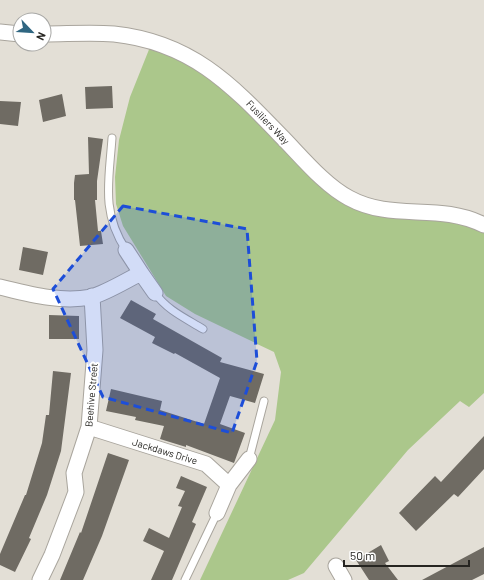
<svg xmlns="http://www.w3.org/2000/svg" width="484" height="580" font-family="Barlow,sans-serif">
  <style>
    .green { fill: #abc78b }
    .building { fill: #6f6b63 }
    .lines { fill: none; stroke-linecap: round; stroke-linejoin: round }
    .service-casing { stroke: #a9a59d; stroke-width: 9 }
    .minor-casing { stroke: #a9a59d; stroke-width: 17 }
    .service { stroke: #fff; stroke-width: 7 }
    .minor { stroke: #fff; stroke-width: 15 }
    .marked { fill: #1d4ed8; fill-opacity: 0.2; stroke: #1d4ed8; stroke-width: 3; stroke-dasharray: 8 5; stroke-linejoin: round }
    .labels { text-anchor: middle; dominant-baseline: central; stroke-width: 4; stroke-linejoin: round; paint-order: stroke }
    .street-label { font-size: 10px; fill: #262521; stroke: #fff }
  </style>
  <rect width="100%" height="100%" fill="#e3dfd6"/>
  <!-- green -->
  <path class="green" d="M 152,42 L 184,55 L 348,198 L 484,225 L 484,393 L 469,407 L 460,401 L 408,450 L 304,573 L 288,580 L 200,580 L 275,420 L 281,372 L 274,352 L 195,314 L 166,296 L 123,226 L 116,204 L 115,177 L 119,140 L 130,97 Z"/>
  <!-- building -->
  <path class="building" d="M 112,86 L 113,108 L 86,109 L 85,87 Z
    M 62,94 L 66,116 L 43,122 L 39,100 Z
    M 0,101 L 21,102 L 18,126 L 0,124 Z
    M 88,137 L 103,139 L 97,181 L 97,200 L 95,200 L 98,231 L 101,231 L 103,244 L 80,246 L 75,200 L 74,200 L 74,183 L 75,175 L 89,174 Z
    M 23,247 L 48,252 L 43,275 L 19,270 Z
    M 131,300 L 156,314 L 153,319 L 222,358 L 220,362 L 264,374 L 255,403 L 230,396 L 220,424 L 245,433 L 234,463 L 186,445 L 186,447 L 160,439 L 164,426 L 135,420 L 136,417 L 106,411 L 111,389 L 162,401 L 160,410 L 204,424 L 220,378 L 175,353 L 174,354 L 152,343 L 155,337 L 120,318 Z
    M 49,315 L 79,316 L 79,339 L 49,339 Z
    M 53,371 L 71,373 L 61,451 L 47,495 L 29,538 L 31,539 L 15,572 L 0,565 L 0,554 L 25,495 L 26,495 L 42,443 L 46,415 L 49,415 Z
    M 484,436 L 484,469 L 458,497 L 454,494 L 416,531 L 399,513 L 435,476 L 441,482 Z
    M 108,453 L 129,460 L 102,536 L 83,580 L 60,580 L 80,532 L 81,533 Z
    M 181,476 L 207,487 L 192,522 L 196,524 L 172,580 L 151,580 L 164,551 L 143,541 L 149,528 L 169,538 L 182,507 L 178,506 L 185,491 L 176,488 Z
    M 381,545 L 389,561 L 385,563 L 398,580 L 369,580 L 356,560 Z
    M 484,547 L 484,574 L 472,580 L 422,580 Z"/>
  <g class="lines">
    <defs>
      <path id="service" d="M 112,138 C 109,181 101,212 126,250
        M 155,293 C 167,310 185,318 203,329
        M 249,459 L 264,401
        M 185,580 L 217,513"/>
      <path id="minor" d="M 0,32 L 20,34
        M 44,34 C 67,34 91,32 114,34 C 190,42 230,83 280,135 C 300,155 324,185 349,198 C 393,222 438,202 484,225
        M 126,250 L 141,273
        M 0,287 C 29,294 61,303 91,297 C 106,293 127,280 141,273 L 155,293
        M 89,427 L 206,464 L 229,485 L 217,513
        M 229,485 L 249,459
        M 336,566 L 344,580
        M 40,580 L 52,555 L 76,492 L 74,473 L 89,427 L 95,350 L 92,296"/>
    </defs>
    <!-- service casing -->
    <use href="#service" class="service-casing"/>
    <!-- minor casing -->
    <use href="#minor" class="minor-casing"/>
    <!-- service -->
    <use href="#service" class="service"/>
    <!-- minor -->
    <use href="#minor" class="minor"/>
  </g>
  <!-- marked area -->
  <path class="marked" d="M 123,206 L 247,229 L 257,361 L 232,433 L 103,397 L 53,289 Z"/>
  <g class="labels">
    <!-- street labels -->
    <g class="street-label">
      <text transform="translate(268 122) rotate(46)">Fusiliers Way</text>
      <text transform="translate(91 395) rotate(-85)">Beehive Street</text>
      <text transform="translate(165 451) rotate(17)">Jackdaws Drive</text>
    </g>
  </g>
  <!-- north arrow -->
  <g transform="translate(32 32) rotate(115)"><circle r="19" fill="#ffffff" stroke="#a8a8a6"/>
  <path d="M0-3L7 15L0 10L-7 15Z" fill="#2f6681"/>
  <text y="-6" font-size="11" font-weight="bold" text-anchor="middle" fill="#262521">N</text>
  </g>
  <!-- scale -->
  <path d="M344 560v6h125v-6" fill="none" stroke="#262521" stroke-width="2"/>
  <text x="350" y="560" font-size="12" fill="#262521" stroke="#ffffff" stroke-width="3" paint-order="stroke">50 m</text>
</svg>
